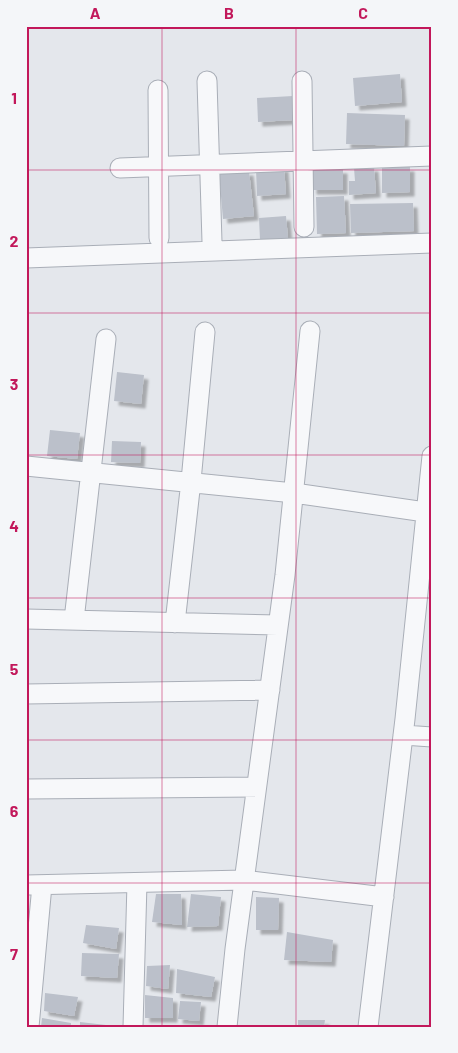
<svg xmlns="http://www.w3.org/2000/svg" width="458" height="1053" font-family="Barlow,sans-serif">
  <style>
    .building { fill: #bbc0ca; filter: url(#shadow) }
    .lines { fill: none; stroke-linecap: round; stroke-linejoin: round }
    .minor-casing { stroke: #a9aeb7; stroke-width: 21 }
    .minor { stroke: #f7f8fa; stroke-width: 19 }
    .grid { fill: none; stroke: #c2185b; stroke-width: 1; stroke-opacity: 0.55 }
    .neatline { fill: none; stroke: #c2185b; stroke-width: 2 }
    .grid-label { font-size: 16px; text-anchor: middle; font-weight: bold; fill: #c2185b }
  </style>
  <defs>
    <filter id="shadow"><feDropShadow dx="4.5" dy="4.5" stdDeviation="1" flood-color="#0004"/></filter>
  </defs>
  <rect width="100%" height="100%" fill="#e4e7ec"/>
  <!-- building -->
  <path class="building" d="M 400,74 L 402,102 L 355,106 L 353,78 Z
    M 293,96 L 293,120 L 258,122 L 257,98 Z
    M 347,113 L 405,115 L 404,146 L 346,144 Z
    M 284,167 L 286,194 L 257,196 L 256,169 Z
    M 374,167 L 376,193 L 349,195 L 349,181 L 355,181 L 354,168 Z
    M 382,167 L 410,167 L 410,192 L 382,193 Z
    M 312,169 L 343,169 L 343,190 L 312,190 Z
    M 249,171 L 254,216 L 223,219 L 219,173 Z
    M 344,196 L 346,233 L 317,234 L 316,197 Z
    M 413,203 L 414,231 L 351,233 L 350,204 Z
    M 286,216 L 288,239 L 260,240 L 259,218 Z
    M 117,372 L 144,375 L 141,404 L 114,401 Z
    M 50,430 L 80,433 L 77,459 L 47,456 Z
    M 112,441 L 141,442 L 140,463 L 111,462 Z
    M 156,894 L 181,894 L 182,925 L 152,922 Z
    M 191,894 L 221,897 L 218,926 L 187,927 Z
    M 256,897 L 279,898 L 278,930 L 256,930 Z
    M 86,925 L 119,928 L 116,949 L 83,943 Z
    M 287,932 L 333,940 L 331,962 L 284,960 Z
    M 82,953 L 119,954 L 117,978 L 81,976 Z
    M 170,965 L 168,989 L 146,986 L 147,966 Z
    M 177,969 L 215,977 L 211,997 L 176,993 Z
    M 45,993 L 78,997 L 74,1016 L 44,1011 Z
    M 145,995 L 173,998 L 173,1018 L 145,1018 Z
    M 180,1001 L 201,1002 L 199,1021 L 178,1019 Z
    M 42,1018 L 71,1023 L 71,1027 L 41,1027 Z
    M 298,1020 L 325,1020 L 324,1027 L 298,1027 Z
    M 80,1022 L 106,1025 L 105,1027 L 80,1027 Z"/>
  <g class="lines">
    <defs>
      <path id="minor" d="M 207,81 L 212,242
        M 302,81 L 304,227
        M 158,90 L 159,238
        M 120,168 L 432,156
        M 26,258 L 432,243
        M 26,466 L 294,493 L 432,513
        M 26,619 L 278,625
        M 74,620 L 106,339
        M 175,623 L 191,481 L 205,332
        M 26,694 L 270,690
        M 403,735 L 432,737
        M 26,789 L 256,787
        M 26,885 L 244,880 L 384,897
        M 29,1027 L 42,885
        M 133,1027 L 137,883
        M 227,1027 L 235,949 L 285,575 L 310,331
        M 368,1027 L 405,719 L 432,456"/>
    </defs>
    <!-- minor casing -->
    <use href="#minor" class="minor-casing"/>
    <!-- minor -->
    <use href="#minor" class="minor"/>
  </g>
  <!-- grid -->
  <path class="grid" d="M 162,26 L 162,1027M 296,26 L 296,1027M 26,170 L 432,170M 26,313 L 432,313M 26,455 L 432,455M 26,598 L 432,598M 26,740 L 432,740M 26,883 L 432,883"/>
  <!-- border -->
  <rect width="458" height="1053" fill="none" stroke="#f4f6f9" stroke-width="55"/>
  <rect x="28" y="28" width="402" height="998" class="neatline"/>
  <g class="grid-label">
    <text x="95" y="19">A</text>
    <text x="229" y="19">B</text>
    <text x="363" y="19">C</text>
    <text x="14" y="104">1</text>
    <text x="14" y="247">2</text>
    <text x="14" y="390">3</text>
    <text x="14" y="532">4</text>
    <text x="14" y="675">5</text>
    <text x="14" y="817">6</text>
    <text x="14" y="960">7</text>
  </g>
</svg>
